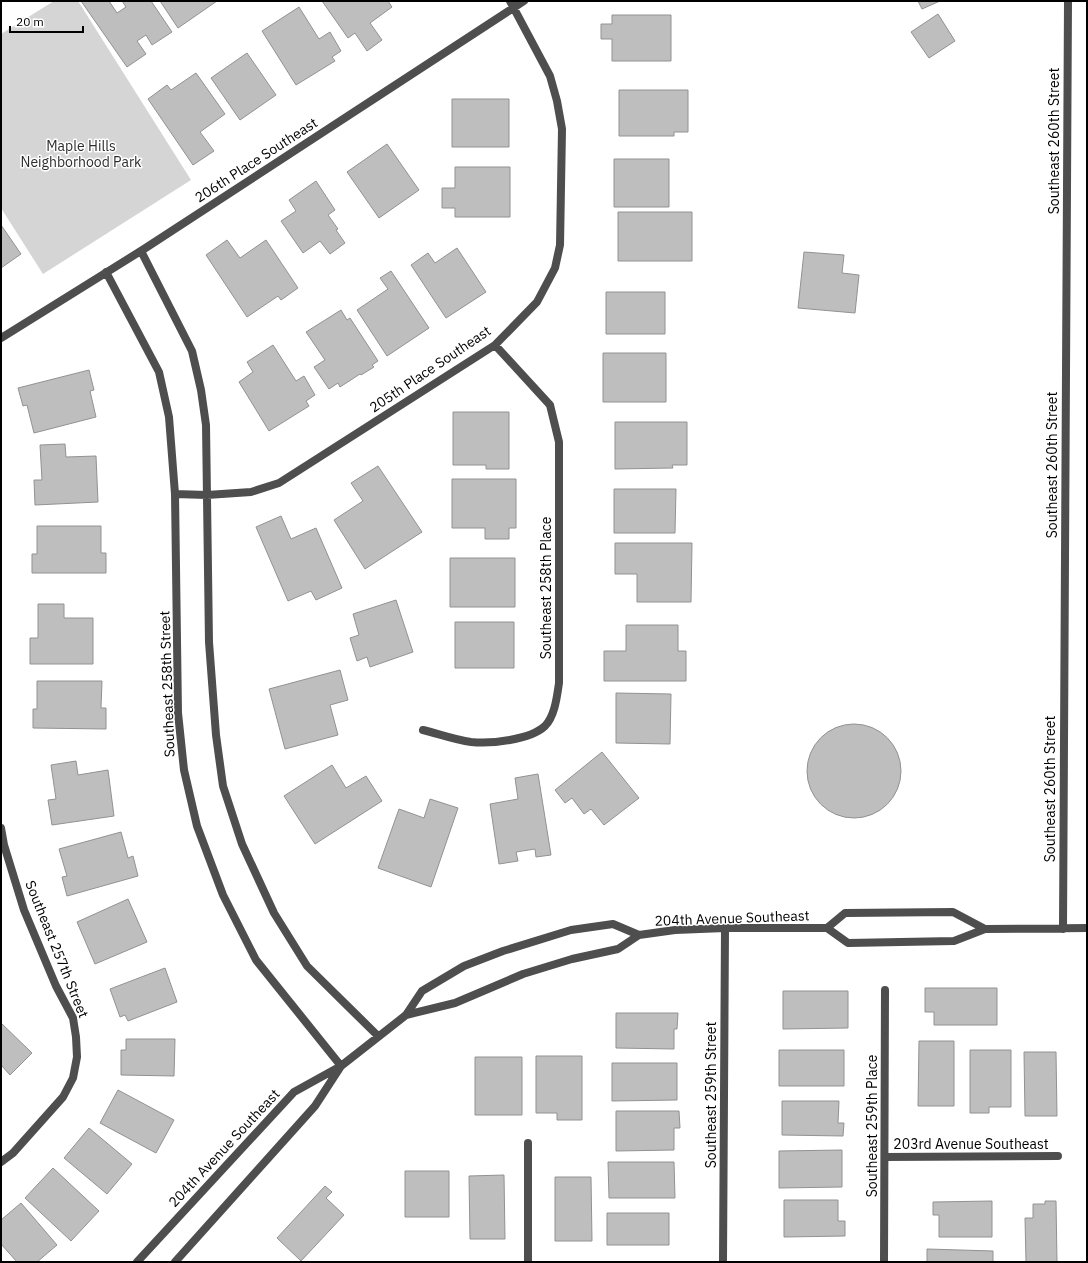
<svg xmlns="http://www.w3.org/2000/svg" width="1088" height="1263" font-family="'IBM Plex Sans',sans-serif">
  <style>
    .green { fill: #d5d5d5 }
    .building { fill: #bebebe; stroke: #929292 }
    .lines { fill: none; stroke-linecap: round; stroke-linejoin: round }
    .service { stroke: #4e4e4e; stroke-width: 8 }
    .minor { stroke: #4e4e4e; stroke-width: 8 }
    .labels { text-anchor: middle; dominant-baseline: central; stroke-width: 3; stroke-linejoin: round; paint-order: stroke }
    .street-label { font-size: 14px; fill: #000; stroke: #fff }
    .park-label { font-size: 14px; fill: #2c2c2c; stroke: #fff }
  </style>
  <rect width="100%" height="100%" fill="#fff"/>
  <!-- green -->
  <path class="green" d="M 54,1 L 78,1 L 191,180 L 43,274 L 1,208 L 1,34 Z"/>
  <!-- building -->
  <path class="building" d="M 81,1 L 109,1 L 117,13 L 126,7 L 122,1 L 151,1 L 172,32 L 152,45 L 146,35 L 137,41 L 146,54 L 127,67 Z
    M 160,1 L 217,1 L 178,28 Z
    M 322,1 L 388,1 L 392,7 L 370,23 L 382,40 L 367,51 L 355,33 L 348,38 Z
    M 918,1 L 940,1 L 922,9 Z
    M 299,7 L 319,39 L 330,32 L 341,51 L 332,57 L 335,61 L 296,85 L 262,31 Z
    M 938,14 L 955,41 L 929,58 L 911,32 Z
    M 612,15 L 671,15 L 671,61 L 612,61 L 612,39 L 601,39 L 601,24 L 612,24 Z
    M 247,53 L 276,95 L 240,120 L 211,78 Z
    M 196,73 L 225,114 L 200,132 L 214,151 L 193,165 L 148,99 L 167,85 L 171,90 Z
    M 619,90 L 688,90 L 688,132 L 674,132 L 674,136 L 619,136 Z
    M 452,99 L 509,99 L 509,147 L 452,147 Z
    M 387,144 L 419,190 L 379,218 L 347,172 Z
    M 614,159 L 669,159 L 669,207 L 614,207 Z
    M 455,167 L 510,167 L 510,217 L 455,217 L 455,208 L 442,208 L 442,188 L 455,188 Z
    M 316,181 L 335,210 L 328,215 L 338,229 L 336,230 L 345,243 L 330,254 L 320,241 L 303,253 L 281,221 L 296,211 L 289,200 Z
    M 618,212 L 692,212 L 692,261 L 618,261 Z
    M 1,225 L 21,254 L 1,268 Z
    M 227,240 L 240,258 L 266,240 L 298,288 L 281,300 L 278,296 L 247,317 L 206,255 Z
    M 457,248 L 486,292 L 446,318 L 411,265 L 428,253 L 435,263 Z
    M 804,252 L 844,255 L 842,273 L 859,275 L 855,313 L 798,308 Z
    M 391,271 L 429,328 L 387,356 L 357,310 L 388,289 L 380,278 Z
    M 606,292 L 665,292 L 665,334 L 606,334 Z
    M 341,310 L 347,320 L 350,318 L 378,361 L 372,365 L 374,367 L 361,375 L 360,374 L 340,387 L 338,383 L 329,389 L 314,367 L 325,360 L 306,332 Z
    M 273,345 L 296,381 L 304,376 L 315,395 L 306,401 L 309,406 L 269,431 L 239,382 L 253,372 L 247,362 Z
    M 603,353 L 666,353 L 666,402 L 603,402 Z
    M 89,370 L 94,390 L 90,391 L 96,417 L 34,433 L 27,405 L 23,406 L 18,388 Z
    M 453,412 L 509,412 L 509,469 L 486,469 L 486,465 L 453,465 Z
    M 615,422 L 687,422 L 687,465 L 672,465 L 673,468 L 615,469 Z
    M 65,444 L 66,457 L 96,456 L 98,502 L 35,505 L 34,480 L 42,480 L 40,445 Z
    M 378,466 L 422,532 L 365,569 L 334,520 L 363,501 L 351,483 Z
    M 452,479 L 516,479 L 516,528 L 509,528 L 509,539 L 485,539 L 485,528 L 452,528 Z
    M 614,489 L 676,489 L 675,533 L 614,533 Z
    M 281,516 L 291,539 L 316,528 L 342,588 L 316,600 L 311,591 L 288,601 L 256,527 Z
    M 37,526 L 101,526 L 101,553 L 106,553 L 106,573 L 32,573 L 32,554 L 37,554 Z
    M 615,543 L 692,543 L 691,602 L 637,602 L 637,574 L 615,574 Z
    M 450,558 L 515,558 L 515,607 L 450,607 Z
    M 396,600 L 413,652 L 370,667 L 367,657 L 357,661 L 350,638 L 359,635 L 353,614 Z
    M 38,604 L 64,604 L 64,618 L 93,618 L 93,664 L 30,664 L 30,638 L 38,638 Z
    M 455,622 L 514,622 L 514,668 L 455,668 Z
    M 626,625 L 678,625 L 678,651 L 686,651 L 686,681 L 604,681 L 604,651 L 626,651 Z
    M 340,670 L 348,700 L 330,705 L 338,735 L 285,749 L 269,689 Z
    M 37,681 L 102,681 L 101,708 L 106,708 L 106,729 L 33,728 L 33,709 L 37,709 Z
    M 616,693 L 671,694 L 670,744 L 616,743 Z
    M807 771a47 47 0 1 1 94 0a47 47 0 1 1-94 0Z
    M 602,752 L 639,798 L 604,825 L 591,809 L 584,814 L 572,798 L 565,803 L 555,790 Z
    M 76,761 L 78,775 L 108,770 L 114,816 L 52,825 L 48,800 L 56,799 L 51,765 Z
    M 332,765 L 346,788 L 366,776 L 382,801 L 315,844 L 284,796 Z
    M 538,774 L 551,855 L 536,857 L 535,849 L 516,852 L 518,861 L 499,864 L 490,804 L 518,799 L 515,778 Z
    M 430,799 L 458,808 L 431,887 L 378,868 L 399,809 L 424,818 Z
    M 121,832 L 128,858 L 133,856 L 138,876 L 67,896 L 62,877 L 67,876 L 59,849 Z
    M 128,899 L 147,942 L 95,964 L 77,922 Z
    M 165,968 L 177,1002 L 128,1021 L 125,1015 L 120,1017 L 110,989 Z
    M 925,988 L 997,988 L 997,1025 L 934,1025 L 934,1012 L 925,1012 Z
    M 783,991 L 848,991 L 848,1028 L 783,1029 Z
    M 616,1013 L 678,1013 L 677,1029 L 674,1029 L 674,1049 L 616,1048 Z
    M 1,1023 L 32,1053 L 10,1075 L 1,1065 Z
    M 126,1039 L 175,1039 L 174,1076 L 121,1075 L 121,1050 L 126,1050 Z
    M 919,1041 L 954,1041 L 954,1106 L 918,1106 Z
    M 779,1050 L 844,1050 L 844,1086 L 779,1086 Z
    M 970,1050 L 1011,1050 L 1011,1107 L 989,1107 L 989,1113 L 970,1113 Z
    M 1024,1052 L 1056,1052 L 1057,1116 L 1025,1116 Z
    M 536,1056 L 582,1056 L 582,1120 L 557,1120 L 557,1113 L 536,1113 Z
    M 475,1057 L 522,1057 L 522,1115 L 475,1115 Z
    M 612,1063 L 677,1063 L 677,1100 L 612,1101 Z
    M 118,1090 L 174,1120 L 156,1153 L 100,1123 Z
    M 782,1101 L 839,1101 L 838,1123 L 844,1123 L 843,1136 L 782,1135 Z
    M 616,1111 L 679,1111 L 680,1128 L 674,1128 L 674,1150 L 616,1151 Z
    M 89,1128 L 132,1164 L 107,1194 L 64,1158 Z
    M 842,1150 L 842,1187 L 779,1188 L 779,1151 Z
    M 608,1162 L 674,1162 L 675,1198 L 609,1198 Z
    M 53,1168 L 99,1211 L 71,1241 L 25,1198 Z
    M 405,1171 L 449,1171 L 449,1217 L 405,1217 Z
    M 504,1175 L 505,1239 L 470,1239 L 469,1176 Z
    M 555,1177 L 591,1177 L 592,1241 L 555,1241 Z
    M 325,1186 L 332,1192 L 326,1198 L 344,1215 L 301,1261 L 277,1238 Z
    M 784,1200 L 838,1200 L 838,1221 L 845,1221 L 845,1236 L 784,1237 Z
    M 992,1201 L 992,1237 L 939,1237 L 939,1215 L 933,1215 L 933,1202 Z
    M 1045,1201 L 1056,1201 L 1057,1262 L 1026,1262 L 1025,1218 L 1033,1218 L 1033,1204 L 1045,1204 Z
    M 21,1203 L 57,1245 L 37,1262 L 17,1262 L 1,1244 L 1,1220 Z
    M 607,1213 L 669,1213 L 669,1245 L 607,1245 Z
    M 927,1249 L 993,1251 L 993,1262 L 927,1262 Z"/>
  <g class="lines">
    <!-- service -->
    <path class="service" d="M 528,1143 L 528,1262"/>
    <!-- minor -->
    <path class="minor" d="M 141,251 L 192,351 L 201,390 L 206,425 L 209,642 L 216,735 L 223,786 L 242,844 L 274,913 L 307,966 L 378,1036
      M 106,272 L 159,372 L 169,417 L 175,494 L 178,713 L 184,770 L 197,826 L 223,895 L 256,960 L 341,1066 L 406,1015 L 422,991 L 464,966 L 503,951 L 571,930 L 613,924 L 639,935 L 618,949 L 572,959 L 523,974 L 455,1003 L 406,1015
      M 1,338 L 144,249 L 524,1
      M 175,494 L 207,495 L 251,492 L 279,483 L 495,345 L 537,302 L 555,268 L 560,245 L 562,129 L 557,101 L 550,76 L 510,1
      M 423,730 C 439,734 455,740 471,742 C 491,744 530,740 545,726 C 555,716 557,696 559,683 L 559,442 L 550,405 L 495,345
      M 1,828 L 4,845 L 24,910 L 56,986 L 73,1018 L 76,1037 L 77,1057 L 73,1078 L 63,1097 L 13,1153 L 1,1162
      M 985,929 L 1087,928
      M 1063,929 L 1068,1
      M 639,935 L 675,930 L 725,928 L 827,928 L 848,943 L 954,941 L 985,929 L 953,912 L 845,913 L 827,928
      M 885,1157 L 1058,1156
      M 137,1262 L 294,1092 L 341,1066 L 315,1106 L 175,1262
      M 723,1262 L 725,928
      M 884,1262 L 885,990"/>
  </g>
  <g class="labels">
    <!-- street labels -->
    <g class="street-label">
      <text transform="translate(1054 141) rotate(-90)">Southeast 260th Street</text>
      <text transform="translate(256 160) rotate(-33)">206th Place Southeast</text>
      <text transform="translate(430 369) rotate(-34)">205th Place Southeast</text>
      <text transform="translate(1052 465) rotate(-90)">Southeast 260th Street</text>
      <text transform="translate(546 588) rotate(-90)">Southeast 258th Place</text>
      <text transform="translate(167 684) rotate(-92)">Southeast 258th Street</text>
      <text transform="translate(1050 789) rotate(-90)">Southeast 260th Street</text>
      <text transform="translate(732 918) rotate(-2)">204th Avenue Southeast</text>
      <text transform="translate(57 949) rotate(68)">Southeast 257th Street</text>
      <text transform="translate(711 1095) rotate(-90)">Southeast 259th Street</text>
      <text transform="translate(872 1126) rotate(-90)">Southeast 259th Place</text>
      <text x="971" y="1144">203rd Avenue Southeast</text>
      <text transform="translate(224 1148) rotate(-47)">204th Avenue Southeast</text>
    </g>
    <!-- park labels -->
    <g class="park-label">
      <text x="81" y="146">Maple Hills<tspan x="81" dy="16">Neighborhood Park</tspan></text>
    </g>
  </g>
  <!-- border -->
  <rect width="1088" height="1263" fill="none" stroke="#000000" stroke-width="4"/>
  <!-- scale -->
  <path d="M10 26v6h73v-6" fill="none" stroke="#000000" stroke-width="2"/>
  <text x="16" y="26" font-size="12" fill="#000000" stroke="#ffffff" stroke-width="3" paint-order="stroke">20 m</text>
</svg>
